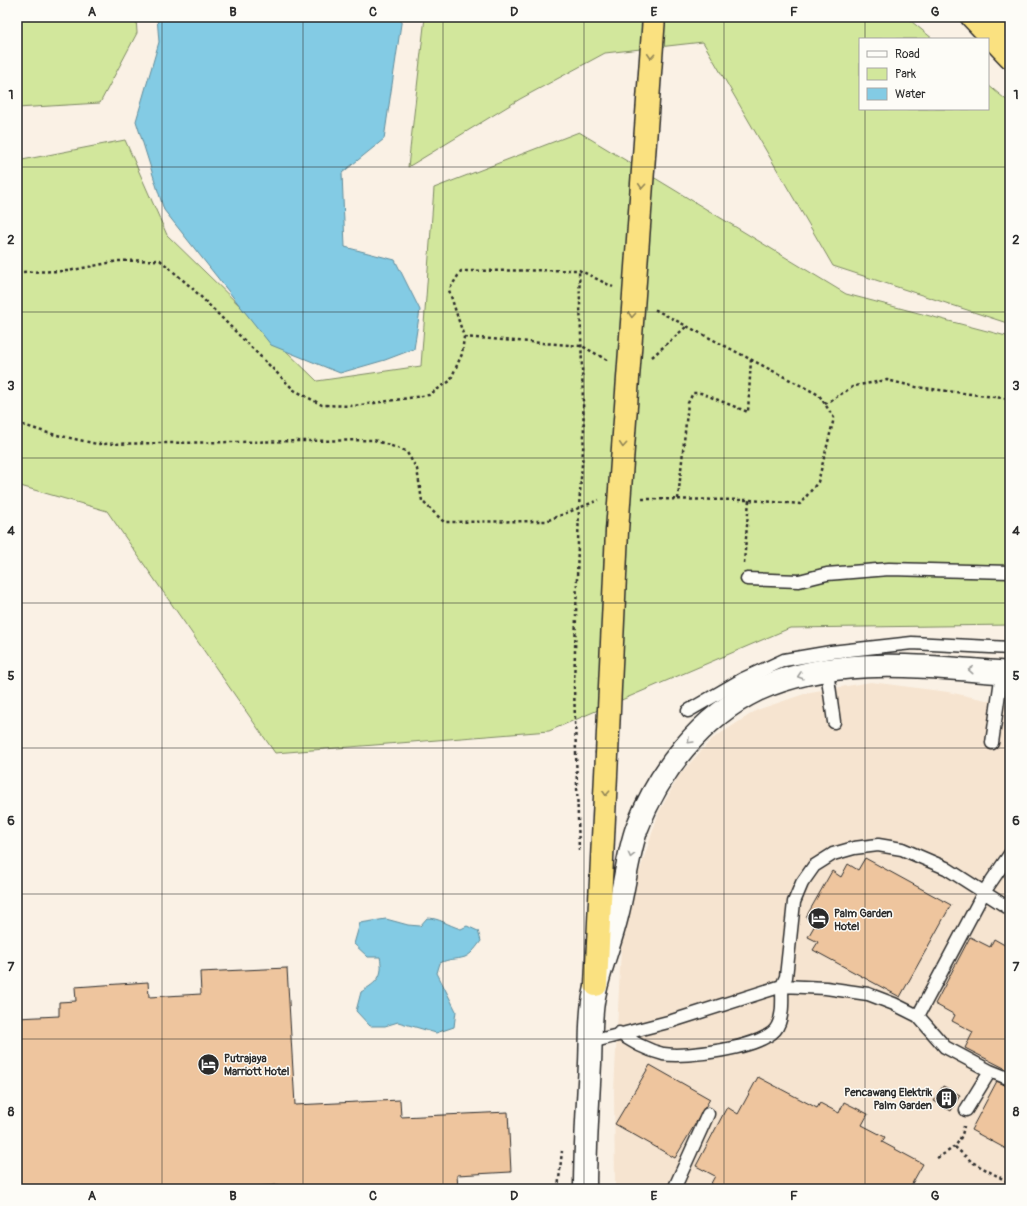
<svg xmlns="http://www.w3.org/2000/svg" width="1027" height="1206" font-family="Pangolin,sans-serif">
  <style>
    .built { fill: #f6e4d0 }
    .green { fill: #d2e79c; stroke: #7e8964 }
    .water { fill: #83cbe4; stroke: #608b9a }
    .building { fill: #eec59e; stroke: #2b2b2b }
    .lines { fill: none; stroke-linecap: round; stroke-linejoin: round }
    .lane-casing { stroke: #2b2b2b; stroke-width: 15 }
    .secondary-casing { stroke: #2b2b2b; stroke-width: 25 }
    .highway-casing { stroke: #2b2b2b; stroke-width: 25 }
    .path { stroke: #2b2b2b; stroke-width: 2.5; stroke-dasharray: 3 3; stroke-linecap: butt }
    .lane { stroke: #fdfcf7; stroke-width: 12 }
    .secondary { stroke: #fdfcf7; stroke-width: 22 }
    .highway { stroke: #fae180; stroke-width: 22 }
    .highway-bridge-casing { stroke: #2b2b2b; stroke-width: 25; stroke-linecap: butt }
    .highway-bridge { stroke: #fae180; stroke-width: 22 }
    .oneway { stroke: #928656 }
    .oneway2 { stroke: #9e9e9b }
    .grid { fill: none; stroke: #2b2b2b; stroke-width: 1; stroke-opacity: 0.55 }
    .labels { text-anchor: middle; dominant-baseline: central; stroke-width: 3; stroke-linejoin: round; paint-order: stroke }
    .poi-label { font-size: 11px; font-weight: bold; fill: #2b2b2b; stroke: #fdfcf7; text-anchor: start }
    .neatline { fill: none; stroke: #2b2b2b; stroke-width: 1.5 }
    .grid-label { font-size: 13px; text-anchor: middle; font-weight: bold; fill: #2b2b2b }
  </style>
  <rect width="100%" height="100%" fill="#faf1e5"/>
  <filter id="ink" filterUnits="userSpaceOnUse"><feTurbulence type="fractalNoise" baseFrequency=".025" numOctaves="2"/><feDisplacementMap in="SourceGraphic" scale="8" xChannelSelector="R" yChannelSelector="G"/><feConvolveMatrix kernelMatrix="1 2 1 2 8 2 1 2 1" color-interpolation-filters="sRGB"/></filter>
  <g filter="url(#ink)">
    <!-- built -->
    <path class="built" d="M 871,682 L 948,692 L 1010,705 L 1010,1189 L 615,1189 L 614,1091 L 621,948 L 633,891 L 659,812 L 680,774 L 712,739 L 757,710 L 810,692 Z"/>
    <!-- green -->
    <path class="green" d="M 17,17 L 136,17 L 137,33 L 100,103 L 17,108 Z
      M 425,17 L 906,17 L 933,39 L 860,39 L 860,109 L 988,109 L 988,85 L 1010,103 L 1010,324 L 833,266 L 703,42 L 605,53 L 520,99 L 408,167 Z
      M 579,132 L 846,294 L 1010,337 L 1010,625 L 790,628 L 549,731 L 275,753 L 107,511 L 17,485 L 17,161 L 125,140 L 167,235 L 317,381 L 421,366 L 434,188 Z"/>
    <!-- water -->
    <path class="water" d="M 157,17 L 402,17 L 384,139 L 342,173 L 345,247 L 395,260 L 420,310 L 414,349 L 385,360 L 340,373 L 271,345 L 164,210 L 136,121 L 159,42 Z
      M 427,918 C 440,918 447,925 461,929 L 467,926 L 478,931 L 481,941 C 477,946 472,954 465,957 C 456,960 450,958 440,963 L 437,973 L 456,1011 L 454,1027 L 436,1033 L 398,1022 L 385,1026 L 370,1026 L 356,1011 L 361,992 C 377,982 384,977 380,957 L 368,957 L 354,944 L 360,923 L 386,919 L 408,925 L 420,926 Z"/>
    <!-- building -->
    <path class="building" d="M 865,858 L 951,905 L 900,997 L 813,950 L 818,942 L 808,937 L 816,923 L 806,917 L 832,871 L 841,877 L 848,864 L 858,870 Z
      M 970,937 L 990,947 L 994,939 L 1010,948 L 1010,1071 L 965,1048 L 973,1032 L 952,1021 L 955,1015 L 935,1004 Z
      M 287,968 L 295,1105 L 400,1100 L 401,1117 L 508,1112 L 511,1172 L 457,1175 L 458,1189 L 280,1189 L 279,1185 L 224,1189 L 17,1189 L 17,1018 L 59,1016 L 59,1002 L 76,1001 L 75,987 L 148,982 L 149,997 L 201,994 L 200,972 Z
      M 650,1065 L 710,1099 L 675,1158 L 615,1124 Z
      M 758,1077 L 817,1108 L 820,1103 L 839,1113 L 844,1102 L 868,1114 L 862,1125 L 885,1137 L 882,1142 L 923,1164 L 909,1189 L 708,1189 L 715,1176 L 696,1166 L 727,1107 L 738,1114 Z
      M 997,1081 L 1010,1088 L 1010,1151 L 971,1130 Z
      M 943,1086 L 960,1095 L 951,1111 L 934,1101 Z"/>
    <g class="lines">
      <defs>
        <path id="lane" d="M 747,579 L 799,581 L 827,574 L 889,569 L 1010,572
          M 827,671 L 834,722
          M 688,711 L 743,679 L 784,660 L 831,652 L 912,643 L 1010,648
          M 992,743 L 1002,672
          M 918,1016 L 984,892 L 1010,854
          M 619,1033 C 633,1042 646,1050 663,1054 C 686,1058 759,1048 775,1030 C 784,1019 782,999 782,986 L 826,988 L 868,994 L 894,1004 L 918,1016 L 945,1047 L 990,1071 L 1010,1079
          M 591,1042 L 672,1021 L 782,986 L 786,977 L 794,902 L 802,883 L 814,866 L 833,854 L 854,848 L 878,845 L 902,849 L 946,868 L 1010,909
          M 966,1110 L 990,1071
          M 674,1189 L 708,1114"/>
        <path id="secondary" d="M 585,1189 C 585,1147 588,1105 590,1063 C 591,1043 590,1022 593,1002 C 598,972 610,945 617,916 C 624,889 628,853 637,828 C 659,771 701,717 757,690 C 835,654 927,667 1010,673"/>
        <path id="highway" d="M 972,17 L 1010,57
          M 998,17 L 1010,26
          M 596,985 L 607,754"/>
      </defs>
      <!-- lane casing -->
      <use href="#lane" class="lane-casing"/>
      <!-- secondary casing -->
      <use href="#secondary" class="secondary-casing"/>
      <!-- highway casing -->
      <use href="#highway" class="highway-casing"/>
      <!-- path -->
      <path class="path" d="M 17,272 L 68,271 L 118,261 L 160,260 L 192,288 L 294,390 L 322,405 L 354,406 L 429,395 L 450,381 L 462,354 L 464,337 L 449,290 L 461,271 L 579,270 L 613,287
        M 464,337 L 582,346 L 607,360
        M 652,357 L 687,326
        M 825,404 L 854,386 L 887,380 L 916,387 L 1010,399
        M 17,423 L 48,433 L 97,444 L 374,440 L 406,451 L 417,469 L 422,501 L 444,522 L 546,521 L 599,500
        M 642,499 L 749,500 L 800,504 L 818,482 L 834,418 L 819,395 L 654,309
        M 678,499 L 688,403 L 693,393 L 701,393 L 748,412 L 751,359
        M 744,563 L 749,500
        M 579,851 L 574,687 L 579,507 L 584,435 L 579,270
        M 955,1147 L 972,1162 L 1010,1183
        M 937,1158 C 952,1149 961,1145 964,1126
        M 558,1189 L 562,1151"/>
      <!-- lane -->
      <use href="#lane" class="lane"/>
      <!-- secondary -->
      <use href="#secondary" class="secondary"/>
      <!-- highway -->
      <use href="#highway" class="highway"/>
      <defs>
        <path id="highway-bridge" d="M 607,754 L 617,531 L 654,17"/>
      </defs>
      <!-- highway-bridge casing -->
      <use href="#highway-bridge" class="highway-bridge-casing"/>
      <!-- highway-bridge -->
      <use href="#highway-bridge" class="highway-bridge"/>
    </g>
    <!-- one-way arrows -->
    <defs><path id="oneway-chevron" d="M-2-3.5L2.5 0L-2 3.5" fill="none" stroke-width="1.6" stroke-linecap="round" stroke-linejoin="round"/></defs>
    <g class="oneway">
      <use href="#oneway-chevron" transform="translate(651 56) rotate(94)"/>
      <use href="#oneway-chevron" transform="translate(642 186) rotate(94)"/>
      <use href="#oneway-chevron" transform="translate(632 315) rotate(94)"/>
      <use href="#oneway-chevron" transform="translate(623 445) rotate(94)"/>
      <use href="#oneway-chevron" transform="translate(606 793) rotate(93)"/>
    </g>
    <g class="oneway2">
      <use href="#oneway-chevron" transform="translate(971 670) rotate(-176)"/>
      <use href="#oneway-chevron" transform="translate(800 676) rotate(163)"/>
      <use href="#oneway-chevron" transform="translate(690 741) rotate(135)"/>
      <use href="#oneway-chevron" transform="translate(631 855) rotate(103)"/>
    </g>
  </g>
  <!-- grid -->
  <path class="grid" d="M 162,17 L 162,1189M 303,17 L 303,1189M 443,17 L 443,1189M 584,17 L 584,1189M 724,17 L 724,1189M 865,17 L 865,39M 865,109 L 865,1189M 17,167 L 1010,167M 17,312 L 1010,312M 17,458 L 1010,458M 17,603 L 1010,603M 17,748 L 1010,748M 17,894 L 1010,894M 17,1039 L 1010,1039"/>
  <!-- icons -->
  <defs>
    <symbol id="hotel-disc" viewBox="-11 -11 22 22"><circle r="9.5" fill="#2b2b2b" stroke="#fdfcf7"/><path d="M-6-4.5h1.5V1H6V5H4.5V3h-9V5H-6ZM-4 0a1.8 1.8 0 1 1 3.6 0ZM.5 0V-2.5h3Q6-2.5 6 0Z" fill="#fff"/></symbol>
    <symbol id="building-disc" viewBox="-11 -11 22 22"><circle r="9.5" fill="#2b2b2b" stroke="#fdfcf7"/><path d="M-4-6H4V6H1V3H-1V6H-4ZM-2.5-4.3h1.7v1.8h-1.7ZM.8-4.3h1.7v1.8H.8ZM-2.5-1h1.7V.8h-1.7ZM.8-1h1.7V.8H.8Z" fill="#fff"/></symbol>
  </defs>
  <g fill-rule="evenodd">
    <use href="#hotel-disc" x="806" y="906" width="25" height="25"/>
    <use href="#hotel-disc" x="196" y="1052" width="25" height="25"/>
    <use href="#building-disc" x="934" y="1086" width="25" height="25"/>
  </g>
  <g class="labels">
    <!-- poi labels -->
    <g class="poi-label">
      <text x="834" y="913">Palm Garden<tspan x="834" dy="13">Hotel</tspan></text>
      <text x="224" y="1058">Putrajaya<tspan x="224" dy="13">Marriott Hotel</tspan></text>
      <text x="932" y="1092" text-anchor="end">Pencawang Elektrik<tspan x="932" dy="13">Palm Garden</tspan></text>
    </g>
  </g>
  <!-- margin -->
  <rect width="1027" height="1206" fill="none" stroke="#fdfcf7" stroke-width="44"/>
  <!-- legend -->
  <rect x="859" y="38" width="130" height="72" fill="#fdfcf7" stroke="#a9a8a5"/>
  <rect x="867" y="51" width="20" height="6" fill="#fdfcf7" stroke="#a9a8a5"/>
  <text x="895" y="58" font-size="12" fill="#2b2b2b">Road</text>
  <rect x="867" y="68" width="20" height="12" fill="#d2e79c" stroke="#a9a8a5"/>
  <text x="895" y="78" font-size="12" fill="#2b2b2b">Park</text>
  <rect x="867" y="88" width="20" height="12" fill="#83cbe4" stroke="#a9a8a5"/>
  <text x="895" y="98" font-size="12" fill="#2b2b2b">Water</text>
  <rect x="22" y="22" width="983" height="1162" class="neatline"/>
  <g class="grid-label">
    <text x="92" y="16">A</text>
    <text x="233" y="16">B</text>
    <text x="373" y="16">C</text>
    <text x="514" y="16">D</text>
    <text x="654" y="16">E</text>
    <text x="794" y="16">F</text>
    <text x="935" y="16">G</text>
    <text x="11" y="99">1</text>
    <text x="1016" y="99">1</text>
    <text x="11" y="244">2</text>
    <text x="1016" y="244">2</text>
    <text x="11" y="390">3</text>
    <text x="1016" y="390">3</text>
    <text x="11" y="535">4</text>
    <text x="1016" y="535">4</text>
    <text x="11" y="680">5</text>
    <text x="1016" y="680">5</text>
    <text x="11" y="825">6</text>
    <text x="1016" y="825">6</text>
    <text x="11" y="971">7</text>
    <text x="1016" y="971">7</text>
    <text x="11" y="1116">8</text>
    <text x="1016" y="1116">8</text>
    <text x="92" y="1200">A</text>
    <text x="233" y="1200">B</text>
    <text x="373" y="1200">C</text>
    <text x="514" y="1200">D</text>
    <text x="654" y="1200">E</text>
    <text x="794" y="1200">F</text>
    <text x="935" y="1200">G</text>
  </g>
</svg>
